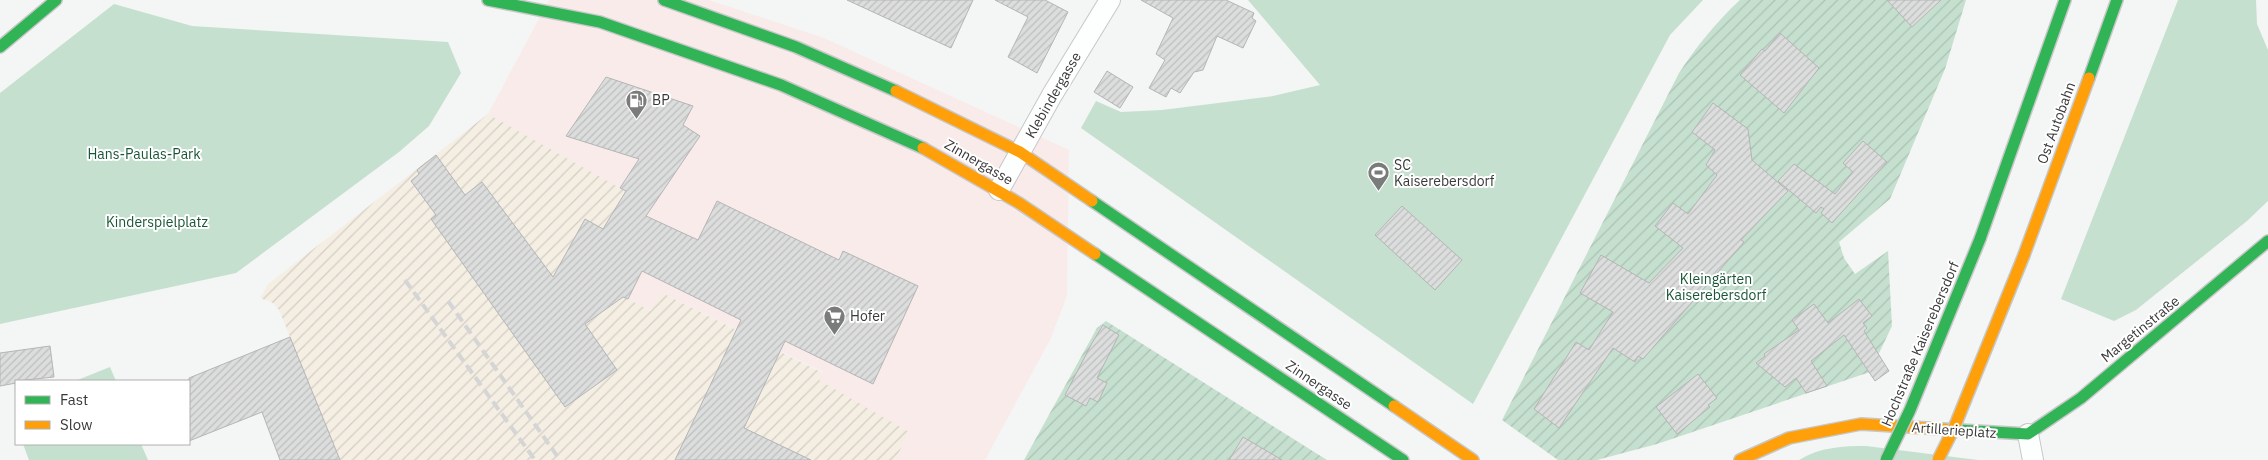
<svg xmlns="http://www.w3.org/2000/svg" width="2268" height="460" font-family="'IBM Plex Sans',sans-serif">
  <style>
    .commercial { fill: #faebeb }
    .industrial { fill: url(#industrial-furrows) }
    .green { fill: #c6e0d0 }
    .garden { fill: url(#garden-furrows) }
    .building { fill: url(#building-hatch); stroke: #b4b5b5 }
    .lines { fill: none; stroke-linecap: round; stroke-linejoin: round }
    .street-casing { stroke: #c7c7c8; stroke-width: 22 }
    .fast-casing { stroke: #c7c7c8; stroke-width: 14 }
    .slow-casing { stroke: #c7c7c8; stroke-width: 14 }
    .street { stroke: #fdfefe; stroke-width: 20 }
    .fast { stroke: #30b455; stroke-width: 11 }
    .slow { stroke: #ff9f0a; stroke-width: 11 }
    .rail { stroke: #d5d5d6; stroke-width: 4; stroke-dasharray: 10 5; stroke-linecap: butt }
    .fast-bridge-casing { stroke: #c7c7c8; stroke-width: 14; stroke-linecap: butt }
    .slow-bridge-casing { stroke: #c7c7c8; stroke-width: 14; stroke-linecap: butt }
    .fast-bridge { stroke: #30b455; stroke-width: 11 }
    .slow-bridge { stroke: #ff9f0a; stroke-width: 11 }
    .labels { text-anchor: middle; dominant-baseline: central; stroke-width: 4; stroke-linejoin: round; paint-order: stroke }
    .street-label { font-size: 14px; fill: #39393a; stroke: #fff }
    .poi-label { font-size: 14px; fill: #39393a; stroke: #fff; text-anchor: start }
    .park-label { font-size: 14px; fill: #195537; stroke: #fff }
  </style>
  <defs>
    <pattern id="industrial-furrows" width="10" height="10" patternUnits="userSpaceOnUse" patternTransform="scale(1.25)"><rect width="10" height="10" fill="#f5eee3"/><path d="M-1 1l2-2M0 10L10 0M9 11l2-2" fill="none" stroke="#d3cdc4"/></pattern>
    <pattern id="garden-furrows" width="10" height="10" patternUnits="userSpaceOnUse" patternTransform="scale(1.25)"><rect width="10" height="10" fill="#c6e0d0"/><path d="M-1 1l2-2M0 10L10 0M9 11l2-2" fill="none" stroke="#abc1b3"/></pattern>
    <pattern id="building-hatch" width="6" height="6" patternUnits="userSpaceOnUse" patternTransform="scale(1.25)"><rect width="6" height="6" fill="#dcdddd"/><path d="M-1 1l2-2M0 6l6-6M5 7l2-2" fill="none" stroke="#bebebe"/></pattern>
  </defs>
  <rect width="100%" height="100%" fill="#f4f5f5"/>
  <!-- commercial -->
  <path class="commercial" d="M 549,0 L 709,0 L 824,38 L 1069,150 L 1067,296 L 1050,340 L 985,460 L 895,460 L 909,432 L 818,380 L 823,372 L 660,292 L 651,311 L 628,299 L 641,223 L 652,206 L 488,114 Z"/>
  <!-- industrial -->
  <path class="industrial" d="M 488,114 L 652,206 L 641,223 L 628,299 L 651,311 L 660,292 L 823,373 L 819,380 L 909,432 L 895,460 L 340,460 L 279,310 L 273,303 L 260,298 L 268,284 Z"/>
  <!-- green -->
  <path class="green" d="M 1248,0 L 1703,0 L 1670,35 L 1473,404 L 1081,128 L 1096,101 L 1121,112 L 1162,110 L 1273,96 L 1320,85 Z
    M 2178,0 L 2256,0 L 2257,24 L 2268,50 L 2268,201 L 2247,221 L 2136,310 L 2114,321 L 2061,299 Z
    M 114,4 L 192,26 L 448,42 L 461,73 L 429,126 L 399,152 L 236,273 L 0,324 L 0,93 Z
    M 110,367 L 116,381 L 75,381 Z
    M 23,444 L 141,444 L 148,460 L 29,460 Z
    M 1866,446 L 1978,460 L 1799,460 C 1820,447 1843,446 1866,446 Z"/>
  <!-- garden -->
  <path class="garden" d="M 1740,0 L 1966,0 L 1945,69 L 1890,199 L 1839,242 L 1844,258 L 1855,274 L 1888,251 L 1892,326 L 1870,372 L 1657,444 L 1597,460 L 1558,460 L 1502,420 L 1679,73 C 1697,46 1716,22 1740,0 Z
    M 1106,321 L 1327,460 L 1024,460 L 1097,328 Z"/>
  <!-- building -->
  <path class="building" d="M 847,0 L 973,0 L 951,48 Z
    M 995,0 L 1045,0 L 1068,12 L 1037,73 L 1008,57 L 1028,17 Z
    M 1141,0 L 1226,0 L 1254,13 L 1252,18 L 1256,21 L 1243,48 L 1217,36 L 1203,70 L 1194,72 L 1180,93 L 1171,88 L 1166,97 L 1149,88 L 1165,60 L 1156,54 L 1173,18 Z
    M 1887,0 L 1941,0 L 1912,27 Z
    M 1780,33 L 1819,68 L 1784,113 L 1740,75 L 1762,49 L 1765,51 Z
    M 1107,71 L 1133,87 L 1120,108 L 1094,92 Z
    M 606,77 L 693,106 L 683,125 L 700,136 L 646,216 L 698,240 L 717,201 L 839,260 L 843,251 L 918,286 L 873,384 L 785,341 L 744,428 L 811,460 L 675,460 L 741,320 L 642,271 L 628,299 L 623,297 L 585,324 L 617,370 L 565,407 L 431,219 L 436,215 L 411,181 L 419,174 L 417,170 L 436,155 L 465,195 L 482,182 L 553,277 L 585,219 L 603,229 L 626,191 L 620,188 L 639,159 L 566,136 Z
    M 1713,103 L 1748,129 L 1752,160 L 1788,191 L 1741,240 L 1744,242 L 1643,359 L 1638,356 L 1635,362 L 1613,348 L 1559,428 L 1534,409 L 1576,342 L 1589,350 L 1613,312 L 1580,293 L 1601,255 L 1649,283 L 1683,248 L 1655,226 L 1673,203 L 1688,214 L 1717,175 L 1706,165 L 1715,150 L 1692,132 Z
    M 1863,141 L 1887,162 L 1832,223 L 1821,213 L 1824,209 L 1821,207 L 1816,213 L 1778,181 L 1794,164 L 1835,194 L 1853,172 L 1843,163 Z
    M 1402,206 L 1462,260 L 1435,290 L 1375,235 Z
    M 1859,299 L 1872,316 L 1863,323 L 1867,328 L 1864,331 L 1889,371 L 1875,381 L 1844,335 L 1811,361 L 1827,386 L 1806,393 L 1796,378 L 1785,387 L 1756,363 L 1765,356 L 1764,354 L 1799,330 L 1792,320 L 1814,304 L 1828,323 Z
    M 1103,325 L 1119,335 L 1097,378 L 1107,383 L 1098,402 L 1090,398 L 1086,406 L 1065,395 L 1092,343 Z
    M 290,337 L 340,460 L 280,460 L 262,412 L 189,441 L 189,378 Z
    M 50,346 L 54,377 L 16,381 L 16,383 L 0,386 L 0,353 Z
    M 1698,374 L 1717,398 L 1708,405 L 1710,407 L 1677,434 L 1656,407 Z
    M 1243,437 L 1282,460 L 1229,460 Z"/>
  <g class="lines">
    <defs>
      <path id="street" d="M 999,190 L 1052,95 L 1110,0
        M 2028,434 L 2033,460"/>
      <path id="fast" d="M 488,0 L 600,22 L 781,85 L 923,148
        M 664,0 L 796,47 L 896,91
        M 0,47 L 56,0
        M 2089,78 L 2117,0
        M 1092,201 L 1394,406
        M 1980,239 L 2065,0
        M 1095,254 L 1403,460
        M 1958,430 L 2028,434 L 2081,398 L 2268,241"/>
      <path id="slow" d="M 896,91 L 1020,152 L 1092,201
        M 923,148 L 1019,203 L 1095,254
        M 2024,255 L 2089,78
        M 1394,406 L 1473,460
        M 1740,460 L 1789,438 L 1861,424 L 1958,430"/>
    </defs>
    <!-- street casing -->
    <use href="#street" class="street-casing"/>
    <!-- fast casing -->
    <use href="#fast" class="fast-casing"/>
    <!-- slow casing -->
    <use href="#slow" class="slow-casing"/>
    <!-- street -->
    <use href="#street" class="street"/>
    <!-- fast -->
    <use href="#fast" class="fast"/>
    <!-- slow -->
    <use href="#slow" class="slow"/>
    <!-- rail -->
    <path class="rail" d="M 405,280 L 535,460
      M 448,301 L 560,460"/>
    <defs>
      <path id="fast-bridge" d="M 1886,460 L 1910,410 L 1980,239"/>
      <path id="slow-bridge" d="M 1938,460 L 1954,428 L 2024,255"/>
    </defs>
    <!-- fast-bridge casing -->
    <use href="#fast-bridge" class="fast-bridge-casing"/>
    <!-- slow-bridge casing -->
    <use href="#slow-bridge" class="slow-bridge-casing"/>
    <!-- fast-bridge -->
    <use href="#fast-bridge" class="fast-bridge"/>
    <!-- slow-bridge -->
    <use href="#slow-bridge" class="slow-bridge"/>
  </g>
  <!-- icons -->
  <defs>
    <symbol id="fuel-pin" viewBox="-11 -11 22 30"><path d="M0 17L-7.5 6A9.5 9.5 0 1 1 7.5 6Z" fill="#7a7b7b" stroke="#fff"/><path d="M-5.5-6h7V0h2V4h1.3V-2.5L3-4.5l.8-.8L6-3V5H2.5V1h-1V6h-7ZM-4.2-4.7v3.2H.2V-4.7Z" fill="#fff"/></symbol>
    <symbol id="stadium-pin" viewBox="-11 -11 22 30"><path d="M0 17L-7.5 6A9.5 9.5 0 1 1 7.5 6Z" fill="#7a7b7b" stroke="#fff"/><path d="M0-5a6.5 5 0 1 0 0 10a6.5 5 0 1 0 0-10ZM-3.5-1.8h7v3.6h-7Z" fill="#fff"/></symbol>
    <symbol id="supermarket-pin" viewBox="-11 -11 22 30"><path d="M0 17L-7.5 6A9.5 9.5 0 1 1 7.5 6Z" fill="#7a7b7b" stroke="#fff"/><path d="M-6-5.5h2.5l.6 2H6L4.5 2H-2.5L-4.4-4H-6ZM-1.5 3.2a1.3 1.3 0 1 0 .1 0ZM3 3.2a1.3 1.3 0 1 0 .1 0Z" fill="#fff"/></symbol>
  </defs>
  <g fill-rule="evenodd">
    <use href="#fuel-pin" x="624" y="88" width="25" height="34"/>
    <use href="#stadium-pin" x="1366" y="160" width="25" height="34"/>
    <use href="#supermarket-pin" x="822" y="304" width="25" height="34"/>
  </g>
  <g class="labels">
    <!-- street labels -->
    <g class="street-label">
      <text transform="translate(1053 95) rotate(-60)">Klebindergasse</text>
      <text transform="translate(2056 123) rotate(-70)">Ost Autobahn</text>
      <text transform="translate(979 162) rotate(30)">Zinnergasse</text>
      <text transform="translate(2140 329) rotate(-39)">Margetinstraße</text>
      <text transform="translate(1920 344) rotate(-67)">Hochstraße Kaiserebersdorf</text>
      <text transform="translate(1319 385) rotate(34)">Zinnergasse</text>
      <text transform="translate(1954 430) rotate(4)">Artillerieplatz</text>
    </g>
    <!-- poi labels -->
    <g class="poi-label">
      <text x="652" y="100">BP</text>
      <text x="1394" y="165">SC<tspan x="1394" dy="16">Kaiserebersdorf</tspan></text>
      <text x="850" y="316">Hofer</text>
    </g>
    <!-- park labels -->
    <g class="park-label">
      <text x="144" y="154">Hans-Paulas-Park</text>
      <text x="157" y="222">Kinderspielplatz</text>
      <text x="1716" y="279">Kleingärten<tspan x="1716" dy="16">Kaiserebersdorf</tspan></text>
    </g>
  </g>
  <!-- legend -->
  <rect x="15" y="380" width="175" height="65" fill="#ffffff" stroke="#b0b0b0"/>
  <rect x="25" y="396" width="25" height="8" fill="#30b455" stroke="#b0b0b0"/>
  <text x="60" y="405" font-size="15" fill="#39393a">Fast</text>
  <rect x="25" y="421" width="25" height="8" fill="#ff9f0a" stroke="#b0b0b0"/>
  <text x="60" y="430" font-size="15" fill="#39393a">Slow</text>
</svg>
